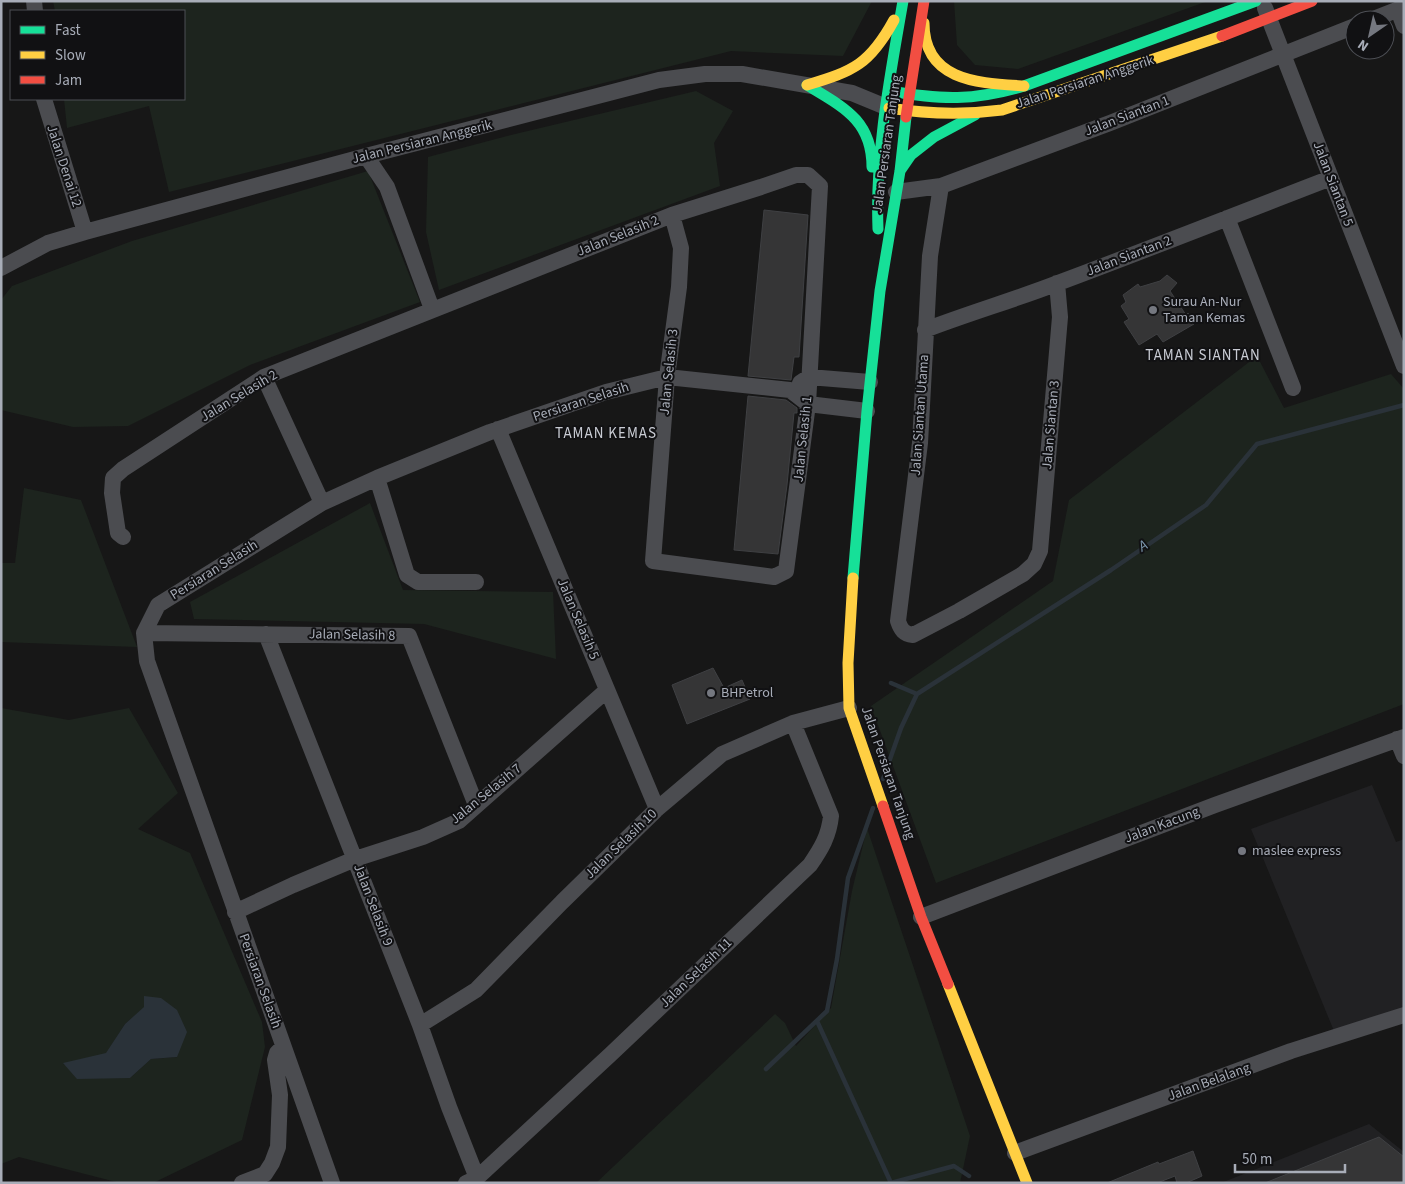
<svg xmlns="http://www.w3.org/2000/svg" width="1405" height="1184" font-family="'Source Sans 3',sans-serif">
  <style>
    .built { fill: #212123 }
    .green { fill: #1d241e; fill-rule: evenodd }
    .water { fill: #2a3239 }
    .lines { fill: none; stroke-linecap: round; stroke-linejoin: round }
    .stream { stroke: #2a3239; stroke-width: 4.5 }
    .building { fill: #353536; stroke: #3f4043 }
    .street { stroke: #4b4c50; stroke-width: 16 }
    .fast { stroke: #16e098; stroke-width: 11 }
    .slow { stroke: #ffcf43; stroke-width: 11 }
    .jam { stroke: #f24e42; stroke-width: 11 }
    .poi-dot { fill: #757880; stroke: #111113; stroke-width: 2 }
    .labels { text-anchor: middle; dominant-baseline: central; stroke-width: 4; stroke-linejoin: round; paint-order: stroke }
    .street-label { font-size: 14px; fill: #a8adb8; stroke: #111113 }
    .poi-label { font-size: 14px; fill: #a8adb8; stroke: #111113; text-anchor: start }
    .neighbourhood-label { font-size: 15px; letter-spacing: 1px; fill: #c9ccd4; stroke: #111113 }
    .water-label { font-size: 15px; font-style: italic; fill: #7f9bb3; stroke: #111113 }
  </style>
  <rect width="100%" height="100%" fill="#171717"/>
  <!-- built -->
  <path class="built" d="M 1372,785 L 1396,842 L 1404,839 L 1404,1009 L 1334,1031 L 1251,829 Z
    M 1369,1124 L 1404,1152 L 1404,1183 L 1221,1183 Z"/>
  <!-- green -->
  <path class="green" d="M 53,1 L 872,1 L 843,56 L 731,51 L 169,192 L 149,106 L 67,128 L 64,99 L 184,99 L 184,11 L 55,11 Z
    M 954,1 L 1208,1 L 1018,69 L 975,65 L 957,45 Z
    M 696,91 L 733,111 L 714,143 L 720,186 L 439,290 L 426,232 L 428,157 L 511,135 Z
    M 368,171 L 420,302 L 250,365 L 128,426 L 73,427 L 1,410 L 1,300 L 12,286 L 132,241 Z
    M 1257,356 L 1284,408 L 1391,374 L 1404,389 L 1404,704 L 936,883 L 871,706 L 1053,581 L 1069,500 Z
    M 24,488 L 81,500 L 137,647 L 1,642 L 1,563 L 15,563 Z
    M 370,503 L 403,590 L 553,592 L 556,659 L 424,624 L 194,619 L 190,602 Z
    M 1,708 L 69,720 L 129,708 L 178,793 L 138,829 L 190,853 L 262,1022 L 265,1047 L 242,1140 L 153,1183 L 120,1183 L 19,1157 L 1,1164 ZM 144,996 L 177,1057 L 151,1059 L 130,1078 L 63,1064 L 106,1054 L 125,1024 L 145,1007 Z
    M 867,828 L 970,1136 L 960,1183 L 596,1183 L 775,1014 L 785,1023 L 796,1046 L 831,1008 L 852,891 Z"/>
  <!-- water -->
  <path class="water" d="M 144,996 L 161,998 L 177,1010 L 187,1032 L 177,1057 L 151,1059 L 130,1078 L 77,1079 L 63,1063 L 106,1053 L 125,1024 L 144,1007 Z"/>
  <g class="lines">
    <!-- stream -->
    <path class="stream" d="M 891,683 L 917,694
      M 883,779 L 901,728 L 917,694 L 1111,570 L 1206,505 L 1257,444 L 1404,405
      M 817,1021 L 891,1183
      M 766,1069 L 827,1011 L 837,959 L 848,878 L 873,808
      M 891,1183 L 954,1166 L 969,1176"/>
  </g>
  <!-- building -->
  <path class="building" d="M 764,210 L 808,215 L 799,357 L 794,357 L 791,380 L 748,376 Z
    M 1167,275 L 1177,283 L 1170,291 L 1186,315 L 1188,313 L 1194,324 L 1163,342 L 1157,334 L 1139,345 L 1124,322 L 1129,319 L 1121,306 L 1126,302 L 1123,295 L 1138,284 L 1140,287 L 1160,281 Z
    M 748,396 L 786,400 L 797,408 L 797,413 L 794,413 L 787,485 L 778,554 L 734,550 Z
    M 713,668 L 724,688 L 742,680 L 750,699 L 687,724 L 672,685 Z
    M 1379,1137 L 1404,1157 L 1404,1183 L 1265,1183 Z
    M 1193,1151 L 1202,1176 L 1186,1183 L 1177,1183 L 1175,1176 L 1157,1183 L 1107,1183 L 1158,1162 L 1159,1164 Z"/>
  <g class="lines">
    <!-- street -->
    <path class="street" d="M 34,1 L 35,11
      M 1265,8 L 1404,366
      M 1398,10 L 1404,26
      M 1371,20 L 1404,7
      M 44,99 L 85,232
      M 366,156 L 387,187 L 432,309
      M 941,186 L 930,256 L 920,443 L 898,621 C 901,630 904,634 913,635 L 959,611 L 1023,574 L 1034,564 L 1040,551 L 1060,317 L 1057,283
      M 896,192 L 941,186 L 1110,123 L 1355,26
      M 1227,218 L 1293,388
      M 1,268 L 48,243 L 85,232 L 366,156 L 659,80 L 705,74 L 742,74 L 852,93 L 886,107
      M 925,330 C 969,313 1014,300 1058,283 C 1149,249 1240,213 1331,178
      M 264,377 L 322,503
      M 800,383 L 809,377 L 870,382
      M 498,429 L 657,809
      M 377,478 L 407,575 L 418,582 L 476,582
      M 123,537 L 118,533 L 112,493 L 113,478 L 123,469 L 264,377 L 672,215 L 761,187 L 796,175 L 808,175 L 820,186 L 808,404 L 786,571 L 774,577 L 653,561 L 667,377 L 679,287 L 681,248 L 672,215
      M 144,633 L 409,636 L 476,805
      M 266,634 L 420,1025 L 449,1107 L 477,1178
      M 1397,739 L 1404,756
      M 235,912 L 293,885 L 355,859 L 423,837 L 459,821 L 607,690
      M 921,917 L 1215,805 L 1404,737
      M 420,1025 L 476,990 L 562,902 L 657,809 L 722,754 L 793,723 L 849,708
      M 1015,1153 L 1291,1051 L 1404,1015
      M 242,1183 L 265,1174 L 272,1163 L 278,1147 L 280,1095 L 275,1060 L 277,1053 L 283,1047
      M 332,1183 L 147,661 L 144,633 L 158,605 L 322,503 L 377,478 L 490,432 L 606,392 L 667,377 L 790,390 L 808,404 L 867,411
      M 466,1183 L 477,1178 L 611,1054 L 810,865 C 821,849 829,836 831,816 L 793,723"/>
    <!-- fast -->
    <path class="fast" d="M 807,85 C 843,107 872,120 872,167
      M 890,91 C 942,100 973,101 1024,86 L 1256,1
      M 900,171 L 911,155 L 934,137 L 975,115
      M 878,229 C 875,153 890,76 903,1
      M 853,578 L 867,411 L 880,291 L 900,171 L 906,117"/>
    <!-- slow -->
    <path class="slow" d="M 924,23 C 924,82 980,83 1024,86
      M 807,85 C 854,71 870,64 894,20
      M 889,108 C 927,114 964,115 1002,110 L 1222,36
      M 853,578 L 848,663 L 849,708 L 883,806
      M 948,984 L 1027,1183"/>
    <!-- jam -->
    <path class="jam" d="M 1222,36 L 1312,1
      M 906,117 L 924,1
      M 883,806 L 921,917 L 948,984"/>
  </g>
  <!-- markers -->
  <g class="poi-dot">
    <circle cx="1153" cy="310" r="5"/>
    <circle cx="711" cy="693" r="5"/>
    <circle cx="1242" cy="851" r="5"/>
  </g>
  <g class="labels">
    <!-- street labels -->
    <g class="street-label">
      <text transform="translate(1085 82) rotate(-18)">Jalan Persiaran Anggerik</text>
      <text transform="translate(1127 116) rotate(-21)">Jalan Siantan 1</text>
      <text transform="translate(422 142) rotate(-14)">Jalan Persiaran Anggerik</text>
      <text transform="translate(887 144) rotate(-82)">Jalan Persiaran Tanjung</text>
      <text transform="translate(64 166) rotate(72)">Jalan Denai 12</text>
      <text transform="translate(1333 184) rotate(69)">Jalan Siantan 5</text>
      <text transform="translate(618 236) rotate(-22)">Jalan Selasih 2</text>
      <text transform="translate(1129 256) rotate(-21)">Jalan Siantan 2</text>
      <text transform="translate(669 372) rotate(-84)">Jalan Selasih 3</text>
      <text transform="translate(239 396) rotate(-31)">Jalan Selasih 2</text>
      <text transform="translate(581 402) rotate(-18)">Persiaran Selasih</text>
      <text transform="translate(920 415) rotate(-86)">Jalan Siantan Utama</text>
      <text transform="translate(1051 425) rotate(-85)">Jalan Siantan 3</text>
      <text transform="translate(803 439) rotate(-84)">Jalan Selasih 1</text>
      <text transform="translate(214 570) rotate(-32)">Persiaran Selasih</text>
      <text transform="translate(578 619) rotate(67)">Jalan Selasih 5</text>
      <text transform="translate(352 635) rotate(1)">Jalan Selasih 8</text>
      <text transform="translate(888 773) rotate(71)">Jalan Persiaran Tanjung</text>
      <text transform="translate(486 794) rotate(-39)">Jalan Selasih 7</text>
      <text transform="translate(1162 825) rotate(-21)">Jalan Kacung</text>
      <text transform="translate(621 844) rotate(-44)">Jalan Selasih 10</text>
      <text transform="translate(373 905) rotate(69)">Jalan Selasih 9</text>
      <text transform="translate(696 973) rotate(-44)">Jalan Selasih 11</text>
      <text transform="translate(260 981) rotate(70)">Persiaran Selasih</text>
      <text transform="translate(1209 1082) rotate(-20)">Jalan Belalang</text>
    </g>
    <!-- poi labels -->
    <g class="poi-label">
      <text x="1163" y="302">Surau An-Nur<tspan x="1163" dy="16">Taman Kemas</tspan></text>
      <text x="721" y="693">BHPetrol</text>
      <text x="1252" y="851">maslee express</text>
    </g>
    <!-- neighbourhood labels -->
    <g class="neighbourhood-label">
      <text x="1203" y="355">TAMAN SIANTAN</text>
      <text x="606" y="433">TAMAN KEMAS</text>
    </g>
    <!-- water labels -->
    <g class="water-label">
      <text transform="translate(1143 546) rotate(-33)">A</text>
    </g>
  </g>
  <!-- border -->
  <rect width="1405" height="1184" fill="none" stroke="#a8adb8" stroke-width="5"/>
  <!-- legend -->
  <rect x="10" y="10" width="175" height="90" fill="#111113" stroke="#4d4f55"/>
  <rect x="20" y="26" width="25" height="8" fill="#16e098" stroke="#4d4f55"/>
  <text x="55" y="35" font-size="15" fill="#a8adb8">Fast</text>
  <rect x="20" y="51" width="25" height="8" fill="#ffcf43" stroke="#4d4f55"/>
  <text x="55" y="60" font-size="15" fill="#a8adb8">Slow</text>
  <rect x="20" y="76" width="25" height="8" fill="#f24e42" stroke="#4d4f55"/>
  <text x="55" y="85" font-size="15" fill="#a8adb8">Jam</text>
  <!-- north arrow -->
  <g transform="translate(1370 35) rotate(214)"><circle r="24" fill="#111113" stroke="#4d4f55"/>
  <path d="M0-4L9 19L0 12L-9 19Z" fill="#757880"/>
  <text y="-8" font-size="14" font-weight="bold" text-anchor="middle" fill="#a8adb8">N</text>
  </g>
  <!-- scale -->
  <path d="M1235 1164v8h110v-8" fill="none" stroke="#a8adb8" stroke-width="2.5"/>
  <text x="1242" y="1164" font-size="15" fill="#a8adb8" stroke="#111113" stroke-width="4" paint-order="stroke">50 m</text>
</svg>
